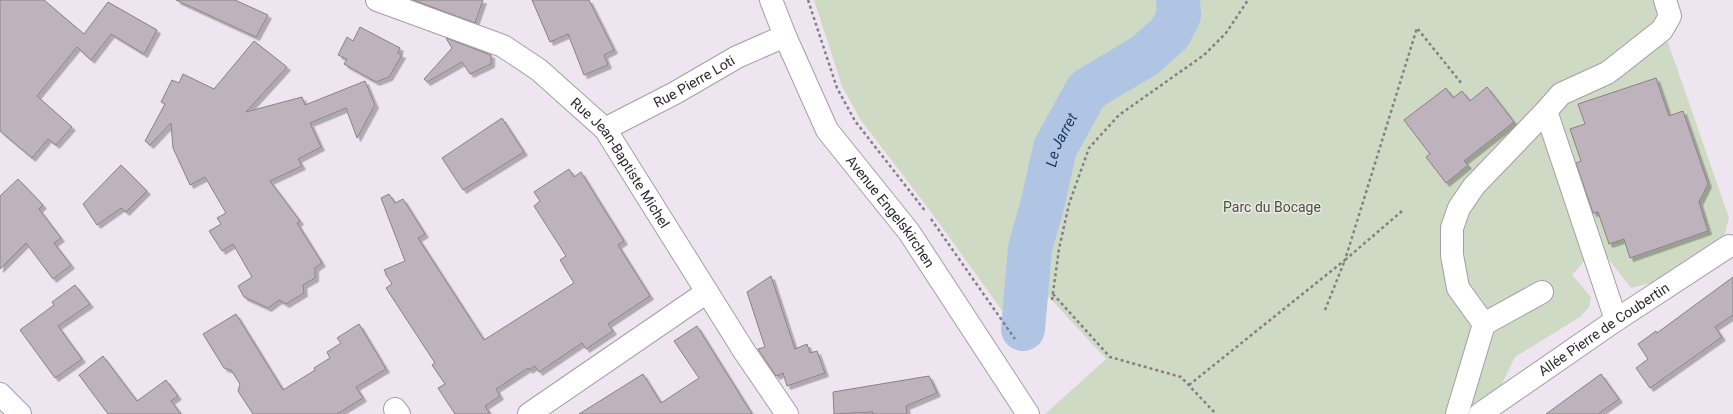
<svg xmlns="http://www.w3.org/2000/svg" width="1733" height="414" font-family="Roboto,sans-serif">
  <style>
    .green { fill: #cfdac4 }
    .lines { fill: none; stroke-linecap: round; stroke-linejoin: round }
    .river { stroke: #b0c4e4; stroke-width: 44 }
    .building { fill: #beb3bc; stroke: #8b8088; filter: url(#shadow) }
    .minor-casing { stroke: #a59da8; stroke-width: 24 }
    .major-casing { stroke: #a59da8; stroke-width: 24 }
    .path { stroke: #847f86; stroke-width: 2.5; stroke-dasharray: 3 3; stroke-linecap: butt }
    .minor { stroke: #fff; stroke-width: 22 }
    .major { stroke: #fff; stroke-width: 22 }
    .labels { text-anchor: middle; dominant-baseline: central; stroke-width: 3; stroke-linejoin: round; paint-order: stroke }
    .street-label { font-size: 14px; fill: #2d2a2e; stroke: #eee5f1 }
    .park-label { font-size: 14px; fill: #445a27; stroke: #eee5f1 }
    .water-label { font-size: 15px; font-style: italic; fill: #1b355e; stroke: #eee5f1 }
  </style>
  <defs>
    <filter id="shadow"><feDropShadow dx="3.5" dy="3.5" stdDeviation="0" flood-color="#0004"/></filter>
  </defs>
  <rect width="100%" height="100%" fill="#eee5f1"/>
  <!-- green -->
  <path class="green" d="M 814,0 L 1665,0 L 1663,28 L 1729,218 L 1723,241 L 1663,280 L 1631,288 L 1600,248 L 1585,260 L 1572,275 L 1591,297 L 1589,307 L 1580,317 L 1515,357 L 1499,390 L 1464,414 L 1045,414 L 1106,359 L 1049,297 L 1034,326 L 1029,331 L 1019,334 L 931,212 L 860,119 L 842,86 Z"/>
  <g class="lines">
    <!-- river -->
    <path class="river" id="s1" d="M 1023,329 L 1030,248 L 1042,206 L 1055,148 L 1087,90 L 1144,56 L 1170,33 L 1179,15 L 1178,0"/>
  </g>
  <!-- building -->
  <path class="building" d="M 0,0 L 44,0 L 84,34 L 108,2 L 157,30 L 144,54 L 111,34 L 91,60 L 77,47 L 37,96 L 72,127 L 56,145 L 48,139 L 32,158 L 0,131 Z
    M 176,0 L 235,0 L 268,15 L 256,37 Z
    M 413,0 L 483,0 L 475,23 Z
    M 532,0 L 589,0 L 614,50 L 604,55 L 608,65 L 584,75 L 568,34 L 550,42 Z
    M 360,27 L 400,48 L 398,53 L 402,55 L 389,77 L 376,82 L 344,64 L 347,59 L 338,55 L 347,37 L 353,41 Z
    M 446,38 L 491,55 L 491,64 L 470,74 L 462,62 L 427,82 L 424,79 L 452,48 Z
    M 254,41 L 287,67 L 246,112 L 302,97 L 305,105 L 365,81 L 375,105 L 357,138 L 346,108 L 310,123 L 321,147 L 298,159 L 302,166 L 270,181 L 300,221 L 297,223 L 322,263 L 315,268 L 315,278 L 303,285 L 304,293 L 286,304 L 279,300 L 268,308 L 244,297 L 238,286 L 252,277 L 233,244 L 222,251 L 209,231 L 221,224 L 217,218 L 226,213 L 205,177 L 190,185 L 173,148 L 171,123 L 150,145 L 145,141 L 165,104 L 161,102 L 172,80 L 179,83 L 183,74 L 214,89 Z
    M 1656,78 L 1669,116 L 1683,111 L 1708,184 L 1699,202 L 1708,231 L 1630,258 L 1624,239 L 1609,244 L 1598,212 L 1593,213 L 1576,163 L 1581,161 L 1570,129 L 1585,124 L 1578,104 Z
    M 1487,87 L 1514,122 L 1464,161 L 1468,165 L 1446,183 L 1426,157 L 1430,154 L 1404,120 L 1446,88 L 1453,98 L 1462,91 L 1470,101 Z
    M 502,118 L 524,152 L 463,190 L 442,158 Z
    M 121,165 L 147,191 L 126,212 L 121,208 L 97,225 L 83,204 Z
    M 569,169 L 574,177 L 581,172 L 607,214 L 624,241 L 618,245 L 650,296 L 608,324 L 613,331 L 586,349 L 582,343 L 539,372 L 535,366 L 529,370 L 528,368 L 496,389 L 500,396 L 485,406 L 490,414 L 455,414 L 438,388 L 445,384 L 432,365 L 435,363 L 386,288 L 392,284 L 385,273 L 386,273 L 384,270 L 405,261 L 381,198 L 389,194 L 395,203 L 403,199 L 425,234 L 418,238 L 484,340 L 574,283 L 560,260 L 566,256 L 534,206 L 540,201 L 534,192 Z
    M 18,179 L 43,205 L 39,209 L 61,238 L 54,243 L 71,265 L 53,279 L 26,243 L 0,269 L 0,196 Z
    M 771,276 L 795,349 L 807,344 L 810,353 L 817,351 L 825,373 L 787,386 L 783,373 L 776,376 L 758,349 L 765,347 L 747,292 Z
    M 1733,277 L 1733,315 L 1715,327 L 1722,337 L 1650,388 L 1636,368 L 1648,359 L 1638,344 L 1656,331 L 1657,333 Z
    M 75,285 L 90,304 L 58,326 L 82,359 L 55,378 L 20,330 L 54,305 L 52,302 Z
    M 236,314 L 283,390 L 315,370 L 314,368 L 330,358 L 327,352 L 341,343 L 337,338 L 359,324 L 386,369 L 356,387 L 363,398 L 337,414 L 253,414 L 238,391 L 240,384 L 231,370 L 224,368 L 203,334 Z
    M 697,326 L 752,414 L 579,414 L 643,374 L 661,403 L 699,378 L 674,341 Z
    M 103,356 L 137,401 L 166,380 L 178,396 L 171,401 L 181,414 L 108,414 L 79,375 Z
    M 1601,374 L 1619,399 L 1598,414 L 1546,414 Z
    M 929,376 L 937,393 L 906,406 L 907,414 L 873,414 L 873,412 L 834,414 L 833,392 Z"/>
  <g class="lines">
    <defs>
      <g id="minor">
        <path id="s2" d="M 377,0 L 503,46 L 539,70 L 605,129 L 744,351 L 787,414"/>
        <path id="s3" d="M 771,0 L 785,36 L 827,130 L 909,232 L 1028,414"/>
        <path d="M 1546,111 L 1561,94 L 1607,73 L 1615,67 L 1662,30 L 1670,16 L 1665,0"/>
        <path id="s4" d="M 605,129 L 675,93 L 737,57 L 785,36"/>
        <path d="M 1484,324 L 1542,292"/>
        <path d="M 395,409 L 399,414"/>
        <path d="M 529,414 L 707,292"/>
        <path d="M 1457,414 L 1484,324 L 1458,288 L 1452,255 L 1452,228 L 1459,208 L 1474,186 L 1546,111 L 1616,320"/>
        <path id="s5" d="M 1480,414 L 1616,320 L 1729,246"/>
      </g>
      <path id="major" d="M 0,394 L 20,414"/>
    </defs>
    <!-- minor casing -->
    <use href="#minor" class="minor-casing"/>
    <!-- major casing -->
    <use href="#major" class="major-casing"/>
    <!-- path -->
    <path class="path" d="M 808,0 L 837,88 L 855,121 L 926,212
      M 931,219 L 1015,339
      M 1053,294 L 1110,357 L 1181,377 L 1216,414
      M 1052,300 L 1059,249 L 1069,204 L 1089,148 L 1119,115 L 1204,55 L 1226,33 L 1248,0
      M 1325,310 L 1345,260 L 1402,211
      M 1189,385 L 1345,260 L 1417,28 L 1462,84"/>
    <!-- minor -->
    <use href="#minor" class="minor"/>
    <!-- major -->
    <use href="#major" class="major"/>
  </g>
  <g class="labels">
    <!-- street labels -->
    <g class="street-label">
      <text stroke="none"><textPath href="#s4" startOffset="101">Rue Pierre Loti</textPath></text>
      <text stroke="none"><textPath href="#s2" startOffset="302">Rue Jean-Baptiste Michel</textPath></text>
      <text stroke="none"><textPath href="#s3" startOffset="245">Avenue Engelskirchen</textPath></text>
      <text stroke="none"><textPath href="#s5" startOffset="150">Allée Pierre de Coubertin</textPath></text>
    </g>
    <!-- park labels -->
    <g class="park-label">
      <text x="1272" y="207">Parc du Bocage</text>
    </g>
    <!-- water labels -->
    <g class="water-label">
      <text stroke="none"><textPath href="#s1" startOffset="194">Le Jarret</textPath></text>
    </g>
  </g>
</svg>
